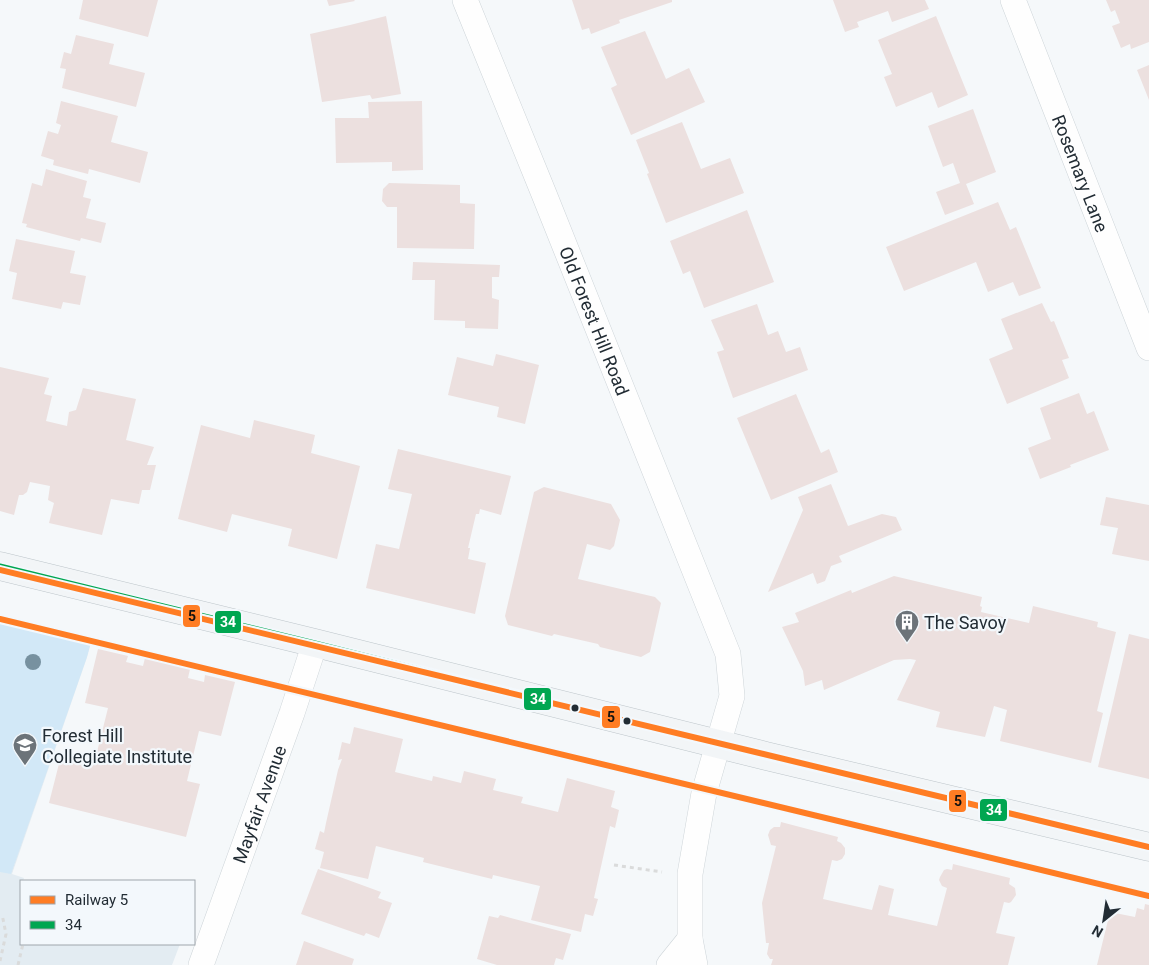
<svg xmlns="http://www.w3.org/2000/svg" width="1149" height="965" font-family="Roboto,sans-serif">
  <style>
    .built { fill: #e3ecf2 }
    .green { fill: #d2e8f7 }
    .building { fill: #ece0df }
    .lines { fill: none; stroke-linecap: round; stroke-linejoin: round }
    .street-casing { stroke: #ced5d9; stroke-width: 26 }
    .primary-casing { stroke: #bdc5ca; stroke-width: 29 }
    .path { stroke: #dadbdb; stroke-width: 3; stroke-dasharray: 4 4; stroke-linecap: butt }
    .street { stroke: #fefefe; stroke-width: 25 }
    .primary { stroke: #f2f5f7; stroke-width: 28 }
    .bus-1-casing { stroke: #f3f8fc; stroke-width: 9 }
    .bus-1 { stroke: #00a651; stroke-width: 5 }
    .rail-1-casing { stroke: #f3f8fc; stroke-width: 10 }
    .rail-1 { stroke: #ff7d24; stroke-width: 6 }
    .tree { fill: #7791a0 }
    .bus-dot { fill: #222c34; stroke: #f3f8fc; stroke-width: 2 }
    .labels { text-anchor: middle; dominant-baseline: central; stroke-width: 4.5; stroke-linejoin: round; paint-order: stroke }
    .street-label { font-size: 18px; fill: #222c34; stroke: #f3f8fc }
    .poi-label { font-size: 18px; fill: #222c34; stroke: #f3f8fc; text-anchor: start }
    .line-badge { stroke: #f3f8fc; stroke-width: 2 }
    .badge-label { font-size: 14px; text-anchor: middle; font-weight: bold; fill: #fff }
    .pale-badge-label { font-size: 14px; text-anchor: middle; font-weight: bold; fill: #111 }
  </style>
  <rect width="100%" height="100%" fill="#f5f8fa"/>
  <!-- built -->
  <path class="built" d="M 0,620 L 91,642 L 87,657 L 12,874 L 24,878 L 23,881 L 21,881 L 21,944 L 180,944 L 172,965 L 0,965 Z"/>
  <!-- green -->
  <path class="green" d="M 0,620 L 91,642 L 87,657 L 11,874 L 0,872 Z"/>
  <!-- building -->
  <path class="building" d="M 83,0 L 158,0 L 148,37 L 79,19 Z
    M 327,0 L 354,0 L 355,1 L 329,6 Z
    M 572,0 L 672,0 L 672,2 L 619,20 L 620,23 L 591,34 L 589,28 L 582,30 Z
    M 833,0 L 925,0 L 929,9 L 892,22 L 888,11 L 857,22 L 859,27 L 845,32 Z
    M 1106,0 L 1149,0 L 1149,42 L 1131,49 L 1130,44 L 1121,48 L 1112,26 L 1120,23 L 1115,10 L 1111,12 Z
    M 386,16 L 401,94 L 372,99 L 370,95 L 322,102 L 310,34 L 350,25 Z
    M 936,16 L 968,95 L 938,108 L 932,92 L 896,107 L 884,77 L 892,74 L 878,40 Z
    M 645,31 L 666,79 L 689,68 L 705,102 L 631,135 L 611,88 L 617,85 L 601,47 Z
    M 76,35 L 114,44 L 109,64 L 145,73 L 136,107 L 62,88 L 66,69 L 60,68 L 64,52 L 71,54 Z
    M 1149,65 L 1149,100 L 1137,70 Z
    M 61,101 L 118,116 L 111,142 L 148,152 L 140,183 L 89,169 L 88,174 L 53,165 L 54,160 L 41,156 L 48,131 L 58,134 L 61,125 L 56,123 Z
    M 422,101 L 423,170 L 392,171 L 392,162 L 336,163 L 335,118 L 369,118 L 368,102 Z
    M 973,109 L 996,172 L 966,184 L 974,204 L 945,215 L 936,192 L 960,183 L 953,163 L 943,167 L 928,126 Z
    M 682,122 L 701,169 L 730,158 L 744,193 L 666,223 L 647,174 L 649,173 L 636,140 Z
    M 46,169 L 87,181 L 83,197 L 91,199 L 86,218 L 106,223 L 101,243 L 81,238 L 80,241 L 26,227 L 27,224 L 22,223 L 32,183 L 42,186 Z
    M 389,183 L 460,185 L 460,203 L 475,204 L 474,249 L 397,248 L 397,207 L 387,207 L 382,201 L 383,189 Z
    M 998,202 L 1010,230 L 1016,227 L 1041,288 L 1019,296 L 1013,282 L 988,292 L 976,262 L 904,291 L 886,247 Z
    M 747,210 L 774,282 L 704,308 L 690,271 L 683,274 L 670,241 Z
    M 16,239 L 75,251 L 70,273 L 86,276 L 80,305 L 63,302 L 61,309 L 12,299 L 17,273 L 9,271 Z
    M 413,262 L 500,265 L 499,277 L 492,277 L 492,298 L 499,300 L 498,329 L 465,328 L 465,321 L 434,320 L 435,280 L 412,280 Z
    M 1042,303 L 1051,322 L 1054,321 L 1069,358 L 1062,360 L 1069,378 L 1007,404 L 989,359 L 1013,349 L 1001,319 Z
    M 757,304 L 768,335 L 778,331 L 786,352 L 800,347 L 808,370 L 733,398 L 717,352 L 724,350 L 711,320 Z
    M 496,354 L 539,365 L 525,424 L 497,417 L 499,407 L 448,395 L 457,357 L 493,366 Z
    M 0,367 L 49,378 L 44,394 L 52,396 L 46,421 L 67,426 L 69,412 L 76,410 L 83,388 L 136,399 L 126,440 L 154,447 L 147,465 L 156,465 L 150,490 L 142,490 L 139,504 L 111,499 L 102,535 L 49,523 L 54,503 L 48,500 L 50,486 L 30,482 L 27,492 L 23,495 L 19,495 L 14,515 L 0,511 Z
    M 1079,393 L 1087,414 L 1094,411 L 1109,450 L 1070,465 L 1071,467 L 1040,479 L 1028,448 L 1051,439 L 1040,408 Z
    M 796,394 L 821,453 L 829,449 L 838,472 L 771,500 L 737,418 Z
    M 254,420 L 315,435 L 311,453 L 360,466 L 337,559 L 288,546 L 292,529 L 232,514 L 227,532 L 178,519 L 201,425 L 250,438 Z
    M 398,449 L 511,476 L 501,515 L 480,509 L 479,514 L 476,514 L 468,548 L 470,548 L 468,559 L 486,563 L 475,614 L 366,588 L 376,544 L 399,549 L 412,494 L 388,489 Z
    M 831,484 L 848,526 L 882,514 L 896,517 L 902,530 L 839,556 L 842,562 L 831,566 L 825,581 L 817,584 L 813,573 L 768,592 L 803,510 L 798,497 Z
    M 544,487 L 611,504 L 620,520 L 614,546 L 610,550 L 587,544 L 578,579 L 655,597 L 661,603 L 650,652 L 641,657 L 600,647 L 598,644 L 554,634 L 552,636 L 508,625 L 505,616 L 534,492 Z
    M 1106,497 L 1149,505 L 1149,561 L 1112,554 L 1118,528 L 1100,525 Z
    M 894,576 L 982,597 L 980,606 L 982,607 L 981,612 L 1029,623 L 1033,606 L 1098,622 L 1097,627 L 1116,632 L 1097,711 L 1103,713 L 1091,763 L 1000,741 L 1007,710 L 994,706 L 985,737 L 936,727 L 940,712 L 897,700 L 916,660 L 910,659 L 894,660 L 824,690 L 822,680 L 805,686 L 803,671 L 782,627 L 799,622 L 795,613 L 851,590 L 852,593 Z
    M 1129,634 L 1149,639 L 1149,779 L 1098,767 Z
    M 98,649 L 128,656 L 126,662 L 143,666 L 145,658 L 190,669 L 188,678 L 204,682 L 205,675 L 235,682 L 221,736 L 199,731 L 187,781 L 200,784 L 186,837 L 49,803 L 62,752 L 95,760 L 108,708 L 85,703 Z
    M 354,727 L 403,739 L 395,772 L 432,781 L 433,776 L 461,783 L 464,771 L 496,779 L 493,790 L 523,797 L 521,803 L 558,812 L 567,778 L 615,791 L 611,807 L 619,810 L 615,828 L 610,826 L 594,898 L 598,899 L 593,916 L 585,914 L 581,932 L 531,920 L 540,886 L 493,875 L 492,879 L 423,862 L 424,858 L 376,846 L 368,879 L 320,868 L 324,852 L 315,849 L 320,831 L 324,833 L 326,823 L 338,770 L 342,759 L 338,760 L 342,742 L 350,744 Z
    M 781,822 L 838,837 L 837,841 L 841,843 L 845,848 L 845,854 L 842,859 L 837,861 L 832,860 L 823,899 L 872,910 L 879,885 L 894,889 L 888,915 L 937,926 L 947,888 L 942,886 L 939,880 L 940,877 L 944,870 L 947,869 L 952,870 L 953,864 L 1010,878 L 1009,884 L 1015,888 L 1016,895 L 1011,902 L 1009,903 L 1004,902 L 996,933 L 1015,937 L 1008,965 L 771,965 L 773,959 L 770,959 L 767,954 L 769,943 L 766,943 L 762,903 L 776,846 L 771,845 L 768,835 L 770,830 L 774,827 L 780,827 Z
    M 318,869 L 381,892 L 378,898 L 392,903 L 379,938 L 366,933 L 364,936 L 301,914 Z
    M 1145,904 L 1149,905 L 1149,965 L 1097,965 L 1110,912 L 1135,917 L 1137,908 L 1144,910 Z
    M 500,915 L 571,934 L 563,960 L 556,958 L 554,965 L 497,965 L 477,959 L 489,916 L 498,918 Z
    M 304,941 L 354,959 L 352,965 L 296,965 Z"/>
  <g class="lines">
    <defs>
      <g id="street">
        <path id="s1" d="M 465,0 L 544,194 L 728,654 L 732,696 L 704,793 L 690,874 L 690,939 L 695,965"/>
        <path id="s2" d="M 1013,0 L 1149,348"/>
        <path id="s3" d="M 201,965 L 292,713 L 315,643"/>
        <path d="M 669,965 L 690,939"/>
      </g>
      <path id="primary" d="M 0,566 L 315,643 L 766,756 L 1149,847"/>
    </defs>
    <!-- street casing -->
    <use href="#street" class="street-casing"/>
    <!-- primary casing -->
    <use href="#primary" class="primary-casing"/>
    <!-- path -->
    <path class="path" d="M 614,865 L 662,872
      M 0,961 L 6,934 L 2,914
      M 18,965 L 23,944"/>
    <!-- street -->
    <use href="#street" class="street"/>
    <!-- primary -->
    <use href="#primary" class="primary"/>
    <defs>
      <path id="bus-1" d="M 0,566 L 315,643 L 766,756 L 1149,847"/>
    </defs>
    <!-- bus-1 casing -->
    <use href="#bus-1" class="bus-1-casing"/>
    <!-- bus-1 -->
    <use href="#bus-1" class="bus-1"/>
    <defs>
      <path id="rail-1" d="M 0,570 L 1149,847
        M 0,619 L 1149,896"/>
    </defs>
    <!-- rail-1 casing -->
    <use href="#rail-1" class="rail-1-casing"/>
    <!-- rail-1 -->
    <use href="#rail-1" class="rail-1"/>
  </g>
  <!-- trees -->
  <circle class="tree" cx="33" cy="662" r="8"/>
  <!-- icons -->
  <defs>
    <symbol id="building-pin" viewBox="-11 -11 22 30"><path d="M0 17L-7.5 6A9.5 9.5 0 1 1 7.5 6Z" fill="#6c7379" stroke="#f3f8fc"/><path d="M-4-6H4V6H1V3H-1V6H-4ZM-2.5-4.3h1.7v1.8h-1.7ZM.8-4.3h1.7v1.8H.8ZM-2.5-1h1.7V.8h-1.7ZM.8-1h1.7V.8H.8Z" fill="#fff"/></symbol>
    <symbol id="school-pin" viewBox="-11 -11 22 30"><path d="M0 17L-7.5 6A9.5 9.5 0 1 1 7.5 6Z" fill="#6c7379" stroke="#f3f8fc"/><path d="M0-5L7-2L0 1L-7-2ZM-4 1L0 2.5L4 1V4Q0 6-4 4Z" fill="#fff"/></symbol>
  </defs>
  <g fill-rule="evenodd">
    <use href="#building-pin" x="893" y="608" width="28" height="38"/>
    <use href="#school-pin" x="11" y="731" width="28" height="38"/>
  </g>
  <!-- markers -->
  <g class="bus-dot">
    <circle cx="575" cy="708" r="4.5"/>
    <circle cx="627" cy="721" r="4.5"/>
  </g>
  <g class="labels">
    <!-- street labels -->
    <g class="street-label">
      <text stroke="none"><textPath href="#s2" startOffset="186">Rosemary Lane</textPath></text>
      <text stroke="none"><textPath href="#s1" startOffset="346">Old Forest Hill Road</textPath></text>
      <text stroke="none"><textPath href="#s3" startOffset="171">Mayfair Avenue</textPath></text>
    </g>
    <!-- poi labels -->
    <g class="poi-label">
      <text x="924" y="622">The Savoy</text>
      <text x="42" y="735">Forest Hill<tspan x="42" dy="21">Collegiate Institute</tspan></text>
    </g>
  </g>
  <g class="line-badge">
    <rect x="182" y="604" width="19" height="24" rx="5" fill="#ff7d24"/>
    <rect x="214" y="610" width="28" height="24" rx="5" fill="#00a651"/>
    <rect x="523" y="687" width="29" height="24" rx="5" fill="#00a651"/>
    <rect x="601" y="705" width="20" height="24" rx="5" fill="#ff7d24"/>
    <rect x="948" y="789" width="19" height="24" rx="5" fill="#ff7d24"/>
    <rect x="979" y="798" width="29" height="24" rx="5" fill="#00a651"/>
  </g>
  <g class="badge-label">
    <text x="228" y="627">34</text>
    <text x="538" y="704">34</text>
    <text x="994" y="815">34</text>
  </g>
  <g class="pale-badge-label">
    <text x="192" y="621">5</text>
    <text x="611" y="722">5</text>
    <text x="958" y="806">5</text>
  </g>
  <!-- legend -->
  <rect x="20" y="880" width="175" height="65" fill="#f3f8fc" stroke="#9fa6ac"/>
  <rect x="30" y="896" width="25" height="8" fill="#ff7d24" stroke="#9fa6ac"/>
  <text x="65" y="905" font-size="15" fill="#222c34">Railway 5</text>
  <rect x="30" y="921" width="25" height="8" fill="#00a651" stroke="#9fa6ac"/>
  <text x="65" y="930" font-size="15" fill="#222c34">34</text>
  <!-- north arrow -->
  <g transform="translate(1104 920) rotate(210)" stroke="#f3f8fc" stroke-width="4" paint-order="stroke">
  <path d="M0-4L9 19L0 12L-9 19Z" fill="#222c34"/>
  <text y="-8" font-size="14" font-weight="bold" text-anchor="middle" fill="#222c34">N</text>
  </g>
</svg>
